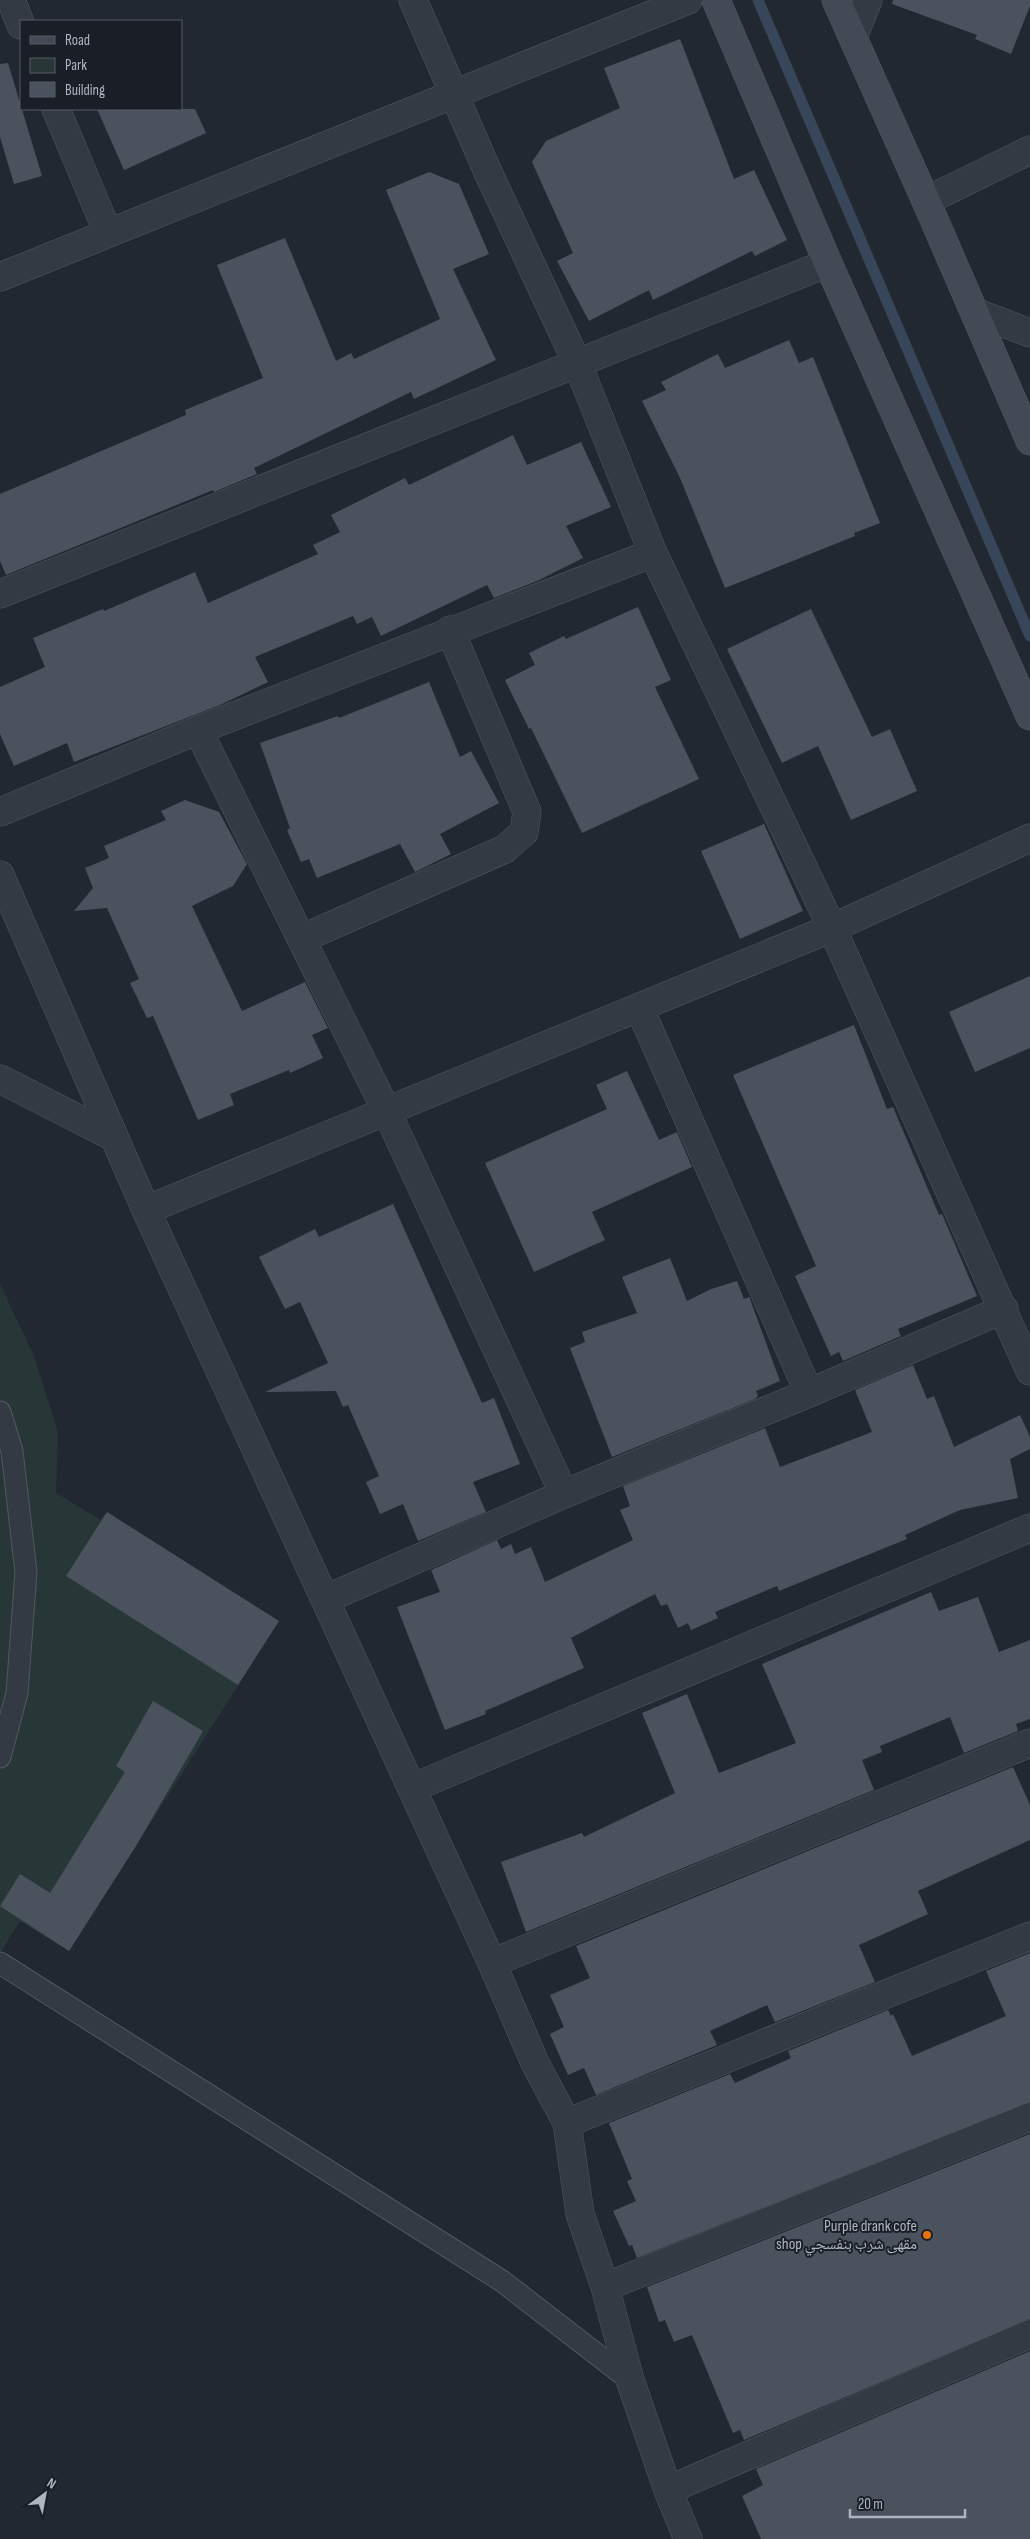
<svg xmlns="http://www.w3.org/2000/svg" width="1030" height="2539" font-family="'Sofia Sans Condensed','Noto Naskh Arabic',sans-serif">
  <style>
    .green { fill: #273737 }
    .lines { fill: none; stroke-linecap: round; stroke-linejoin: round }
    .stream { stroke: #384659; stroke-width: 11 }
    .building { fill: #4a525e }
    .service-casing { stroke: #515861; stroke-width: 23 }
    .minor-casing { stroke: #515861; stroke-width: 29 }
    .secondary-casing { stroke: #515861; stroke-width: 29 }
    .service { stroke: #343a43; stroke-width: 21 }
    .minor { stroke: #343a43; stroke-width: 28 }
    .secondary { stroke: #434a55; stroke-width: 28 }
    .food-dot { fill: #e8710a; stroke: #1a1f27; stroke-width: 2 }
    .labels { text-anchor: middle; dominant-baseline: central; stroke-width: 4; stroke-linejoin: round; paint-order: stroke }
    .poi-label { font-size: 16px; fill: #aeb5c0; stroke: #1a1f27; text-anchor: end }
  </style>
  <rect width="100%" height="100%" fill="#212832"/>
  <!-- green -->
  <path class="green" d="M 0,1284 L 34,1356 L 58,1432 L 56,1493 L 101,1520 L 107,1512 L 279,1621 L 69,1951 L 20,1921 L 0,1953 Z"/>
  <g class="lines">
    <!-- stream -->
    <path class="stream" d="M 758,0 L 1030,636"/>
  </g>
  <!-- building -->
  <path class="building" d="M 893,0 L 1030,0 L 1030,6 L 1011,54 L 975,39 L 977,35 L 892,4 Z
    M 680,39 L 734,179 L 754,170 L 787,240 L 755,256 L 752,251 L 653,300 L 649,290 L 589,321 L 557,261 L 573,253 L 532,162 L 546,141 L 620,108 L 604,68 Z
    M 8,63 L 42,176 L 14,184 L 0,137 L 0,64 Z
    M 97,109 L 195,109 L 206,133 L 124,170 Z
    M 429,172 L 459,184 L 489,254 L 453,269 L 496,360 L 414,399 L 411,392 L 254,468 L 257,474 L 214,492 L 213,490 L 6,575 L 0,561 L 0,494 L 186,415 L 185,410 L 263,378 L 217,265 L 285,238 L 336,361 L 351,353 L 354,359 L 440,319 L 386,190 Z
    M 789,340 L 799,363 L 813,357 L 880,523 L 854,533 L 855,536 L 725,588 L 680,478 L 642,401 L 666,390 L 661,382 L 718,354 L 725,368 Z
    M 513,435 L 527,465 L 581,442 L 611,507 L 566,526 L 583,558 L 537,581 L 494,598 L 487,585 L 381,636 L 372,617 L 357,624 L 353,616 L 255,657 L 268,682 L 220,705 L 74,762 L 67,743 L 14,766 L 0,734 L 0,687 L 45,667 L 33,638 L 103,609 L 104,611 L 195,572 L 208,603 L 318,554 L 313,545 L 340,532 L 331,515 L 405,478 L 409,485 Z
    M 638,607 L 671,680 L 655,687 L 699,779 L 582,833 L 531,728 L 529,729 L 505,680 L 535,665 L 529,653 L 564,636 L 566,639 Z
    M 811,609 L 872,737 L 890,729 L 917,791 L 851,820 L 818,746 L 782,763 L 727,649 Z
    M 429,682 L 460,757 L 471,751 L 499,803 L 440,834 L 451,854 L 415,872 L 400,844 L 317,878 L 309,859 L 301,862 L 287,830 L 290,828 L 260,743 L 338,716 L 339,718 Z
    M 185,800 L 219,812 L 247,864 L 233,886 L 192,906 L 242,1011 L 305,982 L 328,1028 L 312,1035 L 323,1058 L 290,1073 L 289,1070 L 230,1094 L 234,1105 L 198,1120 L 153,1016 L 147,1018 L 130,983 L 139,979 L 107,908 L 74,911 L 93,888 L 85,868 L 109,858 L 104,846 L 166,820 L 161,811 Z
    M 764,824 L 803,911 L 740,939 L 701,851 Z
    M 1030,976 L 1030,1048 L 975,1072 L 949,1012 Z
    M 854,1025 L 887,1109 L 893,1107 L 939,1215 L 942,1214 L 977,1296 L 898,1329 L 901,1336 L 843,1361 L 839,1352 L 831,1356 L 795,1276 L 816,1266 L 733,1075 Z
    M 627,1071 L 659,1140 L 677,1132 L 692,1167 L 592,1212 L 605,1240 L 534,1272 L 485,1163 L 607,1109 L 596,1085 Z
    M 393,1204 L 482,1403 L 494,1398 L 520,1464 L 473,1482 L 486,1512 L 418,1541 L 403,1504 L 380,1514 L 366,1482 L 379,1476 L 348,1405 L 343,1407 L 336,1391 L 265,1392 L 328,1363 L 300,1302 L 285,1309 L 259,1257 L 315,1229 L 319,1237 Z
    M 670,1258 L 687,1301 L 711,1289 L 737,1281 L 744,1299 L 750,1297 L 750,1299 L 780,1381 L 756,1391 L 758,1396 L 755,1399 L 612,1457 L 570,1348 L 585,1342 L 582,1332 L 637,1313 L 622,1277 Z
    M 913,1365 L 927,1399 L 934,1396 L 954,1447 L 1020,1415 L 1030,1437 L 1030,1449 L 1010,1459 L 1018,1498 L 960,1510 L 905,1535 L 907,1539 L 779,1591 L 777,1586 L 715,1612 L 718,1618 L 691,1630 L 688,1623 L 678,1628 L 667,1604 L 661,1606 L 655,1594 L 571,1638 L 584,1668 L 485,1711 L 486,1714 L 445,1730 L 397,1607 L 440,1592 L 431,1570 L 497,1540 L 501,1549 L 511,1544 L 515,1554 L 531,1547 L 545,1582 L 633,1540 L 620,1510 L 630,1506 L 623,1486 L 765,1428 L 780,1467 L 872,1432 L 855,1390 Z
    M 107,1512 L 279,1621 L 238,1685 L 66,1576 Z
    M 931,1592 L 939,1611 L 978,1597 L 999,1652 L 1030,1640 L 1030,1719 L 1016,1724 L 1018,1731 L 964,1753 L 950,1717 L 880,1746 L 882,1752 L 862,1760 L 874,1790 L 526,1932 L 501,1862 L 582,1833 L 584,1837 L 675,1793 L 642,1713 L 687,1694 L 719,1773 L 796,1743 L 762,1664 Z
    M 153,1701 L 203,1731 L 136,1846 L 69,1951 L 0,1906 L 20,1874 L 50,1893 L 125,1772 L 116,1766 Z
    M 1013,1767 L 1030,1805 L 1030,1840 L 918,1891 L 928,1914 L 859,1945 L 875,1982 L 775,2022 L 767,2005 L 710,2031 L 717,2045 L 596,2095 L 584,2068 L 568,2075 L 550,2034 L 564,2027 L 550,1995 L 590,1978 L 576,1946 Z
    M 1030,1953 L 1030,2102 L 637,2258 L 632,2245 L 629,2246 L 613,2211 L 636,2201 L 627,2181 L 632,2179 L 609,2123 L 730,2074 L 735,2083 L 791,2058 L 788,2051 L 888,2010 L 891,2016 L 893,2014 L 912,2056 L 1006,2016 L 986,1971 Z
    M 1030,2134 L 1030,2319 L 744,2440 L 740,2430 L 733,2433 L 692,2335 L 674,2342 L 665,2320 L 659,2322 L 647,2287 Z
    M 1030,2351 L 1030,2539 L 761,2539 L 742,2496 L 763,2485 L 756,2469 Z"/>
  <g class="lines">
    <defs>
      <path id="service" d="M 0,1412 L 12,1451 L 26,1572 L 17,1693 L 0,1757
        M 0,1963 L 502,2281 L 630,2380"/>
      <path id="minor" d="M 11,0 L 21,25
        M 413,0 L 487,170 L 578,365 L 653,553 L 832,928 L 1030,1371
        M 853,37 L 868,0
        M 56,109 L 108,233
        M 926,201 L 1030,150
        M 0,277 L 688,0
        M 975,312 L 1030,333
        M 0,594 L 828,263
        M 198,730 L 387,1112 L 564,1494
        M 0,812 L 198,730 L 653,553
        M 0,875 L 146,1210 L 492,1963 L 535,2063 L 567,2123 L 580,2214 L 605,2287 L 630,2380 L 668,2490 L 688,2539
        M 301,939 L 505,849 L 524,832 L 527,812 L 450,630
        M 639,1007 L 809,1393
        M 0,1079 L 114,1137
        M 146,1210 L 832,928 L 1030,838
        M 326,1599 L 564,1494 L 809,1393 L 1004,1309
        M 412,1788 L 1030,1528
        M 492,1963 L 1030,1743
        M 567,2123 L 1030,1936
        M 605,2287 L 1030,2117
        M 668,2490 L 1030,2334"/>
      <path id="secondary" d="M 716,0 L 828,263 L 1030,716
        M 836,0 L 926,201 L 1030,441"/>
    </defs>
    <!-- service casing -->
    <use href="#service" class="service-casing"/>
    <!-- minor casing -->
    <use href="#minor" class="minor-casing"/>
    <!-- secondary casing -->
    <use href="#secondary" class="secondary-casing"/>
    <!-- service -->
    <use href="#service" class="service"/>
    <!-- minor -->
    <use href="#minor" class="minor"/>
    <!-- secondary -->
    <use href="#secondary" class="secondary"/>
  </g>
  <!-- markers -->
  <circle class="food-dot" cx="927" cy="2235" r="5"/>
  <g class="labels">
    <!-- poi labels -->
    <g class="poi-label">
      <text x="917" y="2226">Purple drank cofe<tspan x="917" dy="18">shop مقهى شرب بنفسجي</tspan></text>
    </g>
  </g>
  <!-- legend -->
  <rect x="20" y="20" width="162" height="90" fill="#1a1f27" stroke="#555b64"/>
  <rect x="30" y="36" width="25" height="8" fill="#434a55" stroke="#555b64"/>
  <text x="65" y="45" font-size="15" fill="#aeb5c0">Road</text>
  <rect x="30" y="58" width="25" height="15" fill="#273737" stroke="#555b64"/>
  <text x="65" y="70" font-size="15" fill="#aeb5c0">Park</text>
  <rect x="30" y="82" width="25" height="15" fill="#4a525e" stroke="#555b64"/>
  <text x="65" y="95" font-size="15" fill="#aeb5c0">Building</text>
  <!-- north arrow -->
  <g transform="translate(45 2494) rotate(32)" stroke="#1a1f27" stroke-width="4" paint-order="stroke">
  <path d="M0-4L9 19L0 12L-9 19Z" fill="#aeb5c0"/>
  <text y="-8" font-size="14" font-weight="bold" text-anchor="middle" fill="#aeb5c0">N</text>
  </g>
  <!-- scale -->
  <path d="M850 2509v8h115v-8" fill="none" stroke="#aeb5c0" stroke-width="2.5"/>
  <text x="858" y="2509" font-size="15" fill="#aeb5c0" stroke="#1a1f27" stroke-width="4" paint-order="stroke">20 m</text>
</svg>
